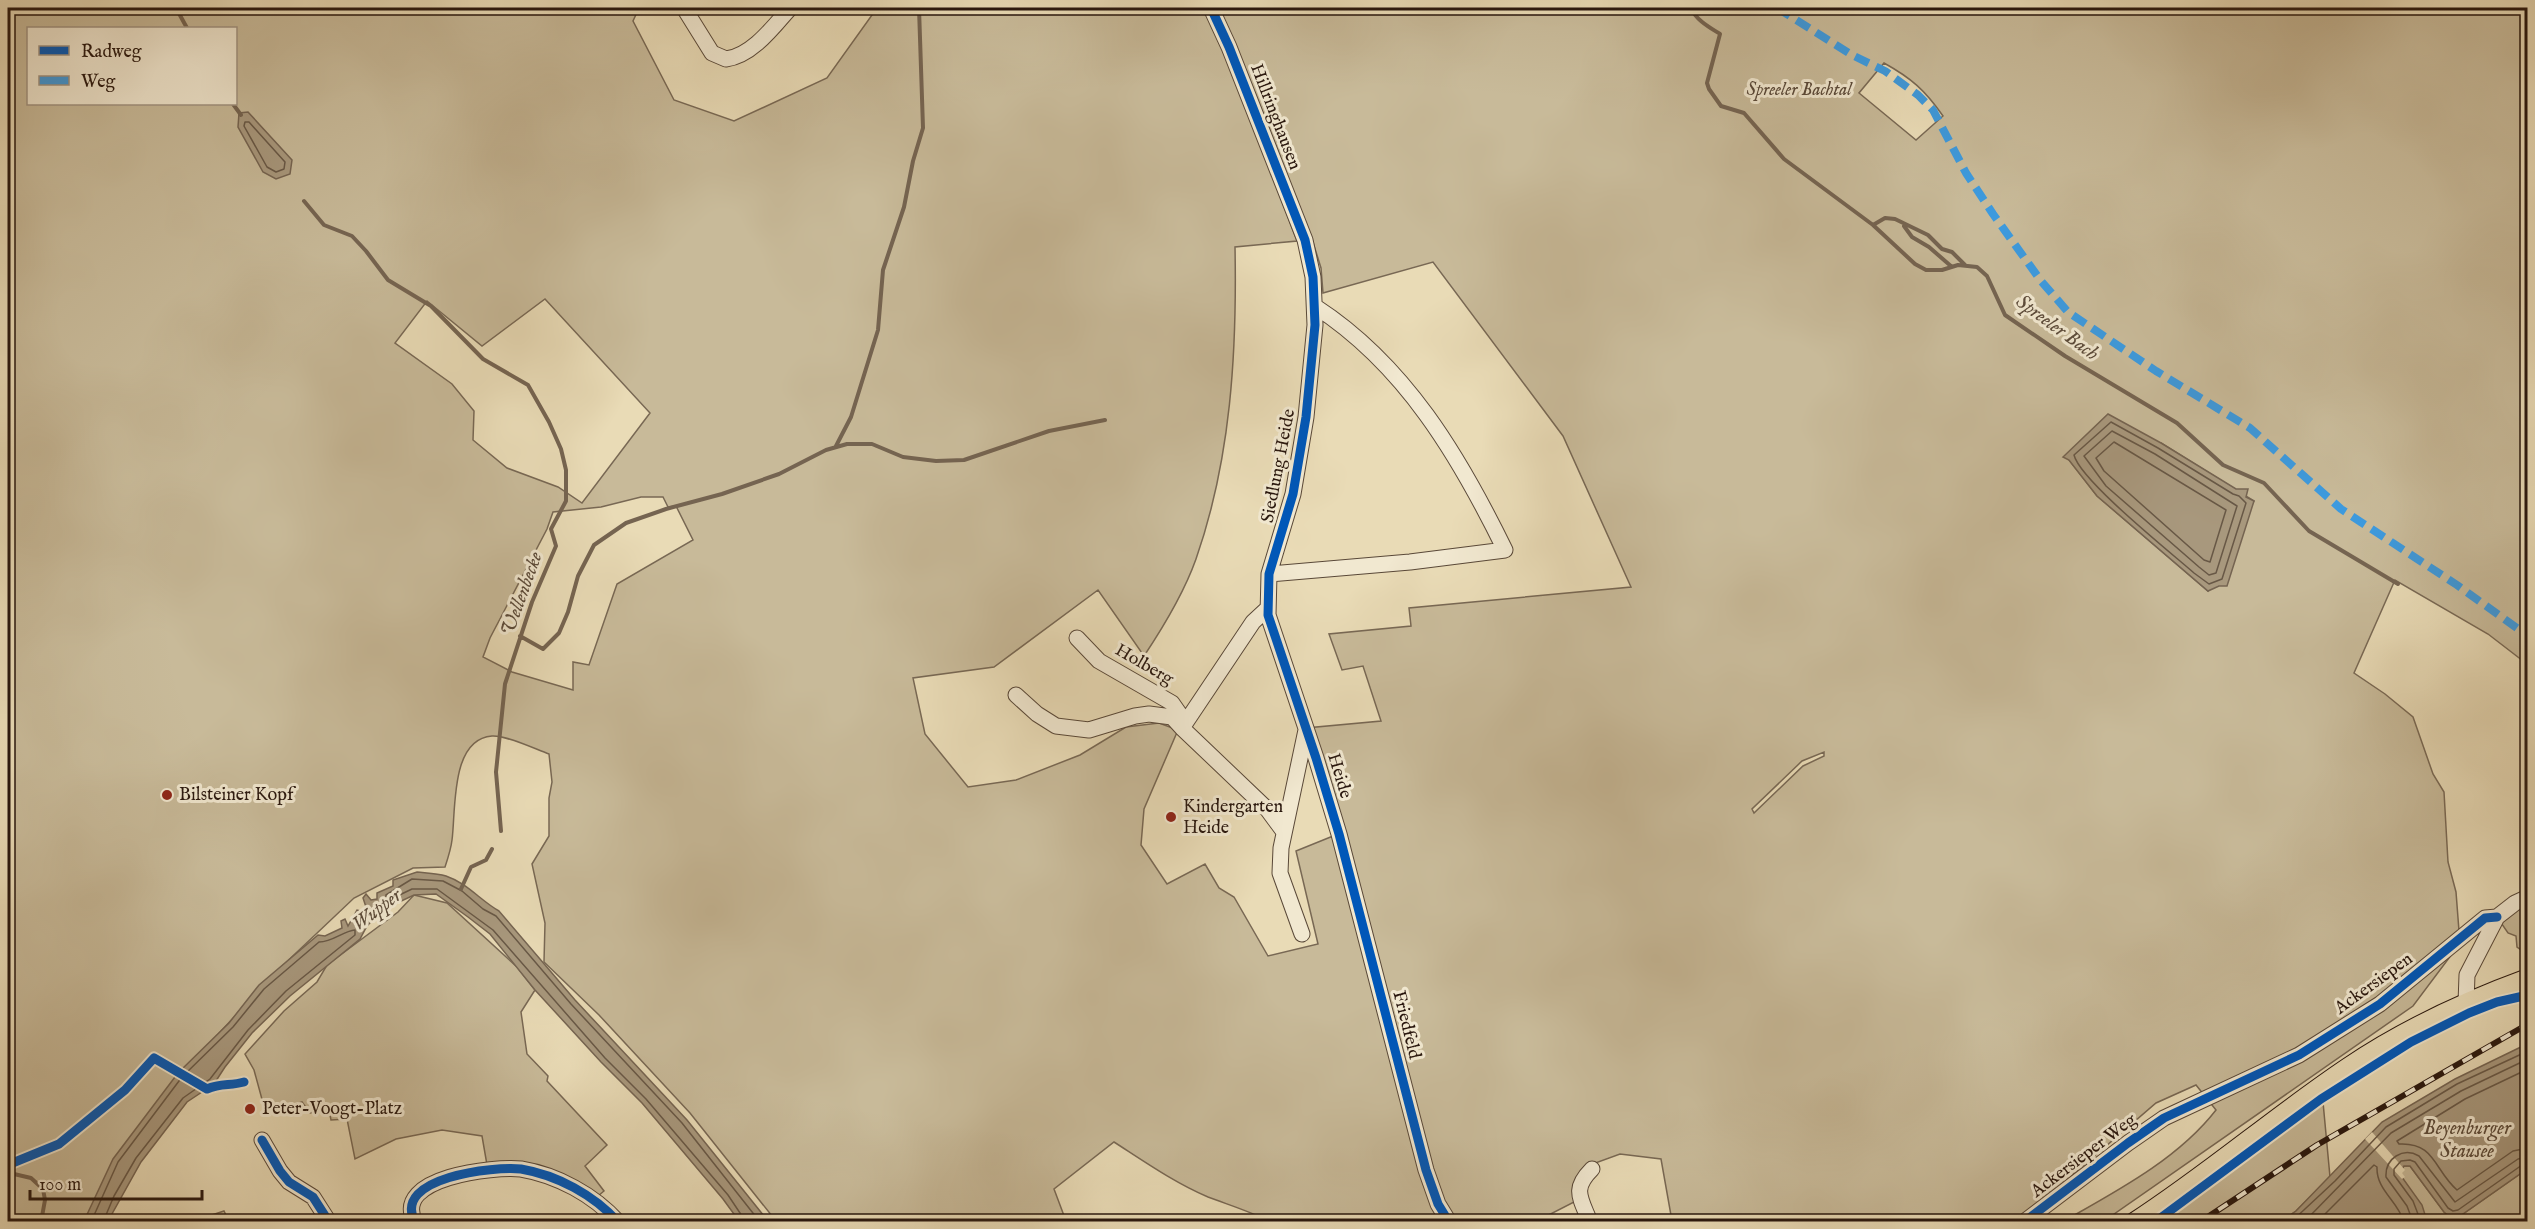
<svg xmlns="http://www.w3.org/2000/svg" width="2535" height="1229" font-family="'IM FELL English',serif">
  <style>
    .green { fill: #c8ba99; stroke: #786854; stroke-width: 1.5; fill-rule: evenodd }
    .water { fill: #a8987d; stroke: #756451; stroke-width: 1.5 }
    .pier { fill: #e9dbb6 }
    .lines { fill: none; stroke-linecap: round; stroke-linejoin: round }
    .shore { stroke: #685846; stroke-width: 1.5 }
    .stream { stroke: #756451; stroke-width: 4 }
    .minor-casing { stroke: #594838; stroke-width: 17 }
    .major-casing { stroke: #29170e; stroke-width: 20 }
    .minor { stroke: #f1e8d0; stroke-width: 15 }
    .major { stroke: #e9dbb6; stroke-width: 18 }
    .rail-casing { stroke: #29170e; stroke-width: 6 }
    .rail { stroke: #f1e8d0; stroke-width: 4; stroke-dasharray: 11; stroke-linecap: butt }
    .quiet { stroke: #3d9ade; stroke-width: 8; stroke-dasharray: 15 8; stroke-linecap: butt }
    .cycleway-casing { stroke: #f1e8d0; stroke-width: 13 }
    .cycleway { stroke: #0057b8; stroke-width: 9 }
    .poi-dot { fill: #8f2418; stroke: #f1e8d0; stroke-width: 2 }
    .labels { text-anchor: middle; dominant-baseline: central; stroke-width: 6; stroke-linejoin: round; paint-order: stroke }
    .park-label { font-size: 18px; font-style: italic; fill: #594838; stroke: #f1e8d0 }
    .street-label { font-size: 18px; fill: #29170e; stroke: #f1e8d0 }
    .poi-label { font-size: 18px; fill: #29170e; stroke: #f1e8d0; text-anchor: start }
    .water-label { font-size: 20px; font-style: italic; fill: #5c4b3a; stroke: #f1e8d0 }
  </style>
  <rect width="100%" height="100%" fill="#e9dbb6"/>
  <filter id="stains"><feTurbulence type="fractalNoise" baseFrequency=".00333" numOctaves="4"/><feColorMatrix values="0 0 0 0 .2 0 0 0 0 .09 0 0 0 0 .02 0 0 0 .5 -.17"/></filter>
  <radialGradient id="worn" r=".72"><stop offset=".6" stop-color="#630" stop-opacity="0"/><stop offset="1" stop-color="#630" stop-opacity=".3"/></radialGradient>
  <!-- green -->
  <path class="green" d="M 8,8 L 639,8 L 633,21 L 674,100 L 734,121 L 827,78 L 877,8 L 1204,8 L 1243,97 L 1297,241 L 1235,247 C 1237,352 1231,459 1196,559 C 1184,593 1164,626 1144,656 L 1098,590 L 994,667 L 913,678 L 925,734 L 968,787 L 1016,780 L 1080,755 L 1126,727 L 1159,723 L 1178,730 L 1144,809 L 1141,845 L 1167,884 L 1205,864 L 1219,888 L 1234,897 L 1268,956 L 1318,944 L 1296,851 L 1338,834 L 1306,728 L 1381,721 L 1363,666 L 1342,670 L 1329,634 L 1411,626 L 1409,608 L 1631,587 L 1563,436 L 1433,262 L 1323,293 L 1321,268 L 1312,239 L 1218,8 L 2527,8 L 2527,664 L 2488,634 L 2395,580 L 2354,673 L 2385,694 L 2413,717 L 2433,774 L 2444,792 L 2448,862 L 2456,892 L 2459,931 L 2464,938 L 2413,1006 L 2104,1221 L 2064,1221 C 2117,1191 2178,1159 2216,1110 L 2196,1085 L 2156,1103 L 2047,1197 L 2031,1221 L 1672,1221 L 1661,1159 L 1620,1154 L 1587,1166 L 1578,1200 L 1537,1221 L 1269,1221 C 1249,1211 1229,1205 1208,1197 C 1175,1183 1145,1162 1114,1142 L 1054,1189 L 1066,1221 L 776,1221 L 690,1113 L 599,1015 L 544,962 L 545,923 L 532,864 L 549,836 L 549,798 L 552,782 L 549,754 C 535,749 506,735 492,736 C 450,739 456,811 452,840 C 451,849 448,858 445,867 L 413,868 L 354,898 L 277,971 L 168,1088 L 84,1221 L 8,1221 ZM 28,28 L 236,28 L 236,104 L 28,104 ZM 1884,63 C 1911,78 1925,90 1943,116 L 1916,140 L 1859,93 ZM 545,299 L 650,413 L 582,503 L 558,487 L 507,468 L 473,440 L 474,411 L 452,384 L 395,343 L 427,301 L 482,346 ZM 2161,443 L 2254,501 L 2208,591 L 2097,496 L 2069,460 ZM 641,497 L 663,497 L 668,507 L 676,506 L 693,540 L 617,584 L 589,665 L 573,662 L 573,690 L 512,672 L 483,657 L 490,638 L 547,529 L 553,512 L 601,507 ZM 1824,752 L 1824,756 L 1803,766 L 1754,813 L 1752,809 L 1802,761 Z
    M 414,895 L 447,903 L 517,967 L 535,990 L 521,1012 L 527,1054 L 548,1076 L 547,1081 L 607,1145 L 585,1166 L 604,1191 L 598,1196 L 487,1165 L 482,1136 L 442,1130 L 396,1139 L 355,1159 L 347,1119 L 331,1120 L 329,1110 L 310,1113 L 302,1102 L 266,1114 L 254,1070 L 245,1054 L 284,1011 L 317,982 L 327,965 L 398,912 Z
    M 2527,897 L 2527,954 L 2517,947 L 2516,936 L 2508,933 L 2497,917 Z
    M 2323,1102 L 2330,1177 L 2296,1211 L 2281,1221 L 2160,1222 Z
    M 2404,1166 L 2410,1166 L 2444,1212 L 2450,1217 L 2460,1216 L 2527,1169 L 2527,1221 L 2427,1221 L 2424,1213 L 2399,1173 Z
    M 224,1211 L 229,1221 L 155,1221 L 160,1218 L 197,1220 Z"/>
  <!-- water -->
  <path class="water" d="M 248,112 L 292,160 L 290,174 L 276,179 L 263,172 L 238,127 L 239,113 Z
    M 2108,414 L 2161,443 L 2236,489 L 2248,489 L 2246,497 L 2254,501 L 2227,586 L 2219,586 L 2208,591 L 2097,496 L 2069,460 L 2063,457 Z
    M 417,872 C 426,873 437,873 446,876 C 467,883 481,901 499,911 L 575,1000 L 687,1120 L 768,1221 L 739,1221 L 723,1199 L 642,1103 L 601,1062 L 535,990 L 490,934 L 468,917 L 436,894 L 414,895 L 382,910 L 367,926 L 360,939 L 290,996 L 252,1033 L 225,1067 L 214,1084 L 187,1102 L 141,1162 L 108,1221 L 84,1221 L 113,1159 L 178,1073 L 229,1023 L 259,985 L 318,935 L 325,936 L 342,928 L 341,921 L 345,919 L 348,926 L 357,910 L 365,912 L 366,907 L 363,898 L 366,894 L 371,900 L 377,899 L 377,893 L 393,886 L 393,880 Z
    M 2527,1044 L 2527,1169 L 2460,1216 L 2450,1217 L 2444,1212 L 2410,1166 L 2404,1166 L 2399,1173 L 2422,1205 L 2427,1221 L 2281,1222 L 2296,1211 L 2382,1122 L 2455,1079 Z"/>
  <!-- pier -->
  <path class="pier" d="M 2372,1132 L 2405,1170 L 2402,1173 L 2405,1177 L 2402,1179 L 2365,1139 Z"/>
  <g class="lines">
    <!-- shore -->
    <path class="shore" d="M 245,122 L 249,122 L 285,162 L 284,169 L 276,172 L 267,167 L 244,126 Z
      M 2111,422 L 2158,448 L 2233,494 L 2239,496 L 2246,503 L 2222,579 L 2209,584 L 2194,573 C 2170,552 2080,480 2074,455 Z
      M 2112,431 L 2155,454 L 2237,506 L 2216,573 L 2209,575 L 2199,567 L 2106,486 L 2084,456 Z
      M 2114,442 L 2226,510 L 2210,562 L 2204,560 L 2104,471 L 2096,458 Z
      M 2528,1069 L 2465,1099 L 2397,1141 L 2399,1144 C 2435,1142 2434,1170 2457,1190 L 2513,1151 L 2528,1148
      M 91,1222 L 118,1162 L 182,1077 L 233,1027 L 264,989 L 319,942 C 333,942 343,931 355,930 L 355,935 L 286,991 L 248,1030 L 210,1079 L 183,1098 L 136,1158 L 114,1196 L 103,1222
      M 743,1222 L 742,1216 L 728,1195 L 646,1099 L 605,1058 L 493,930 L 437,889 L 412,889 L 389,900 L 386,899 L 386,895 L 412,879 L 443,881 L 462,891 L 483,909 L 496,916 L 571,1004 L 682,1123 L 760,1222
      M 2291,1222 L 2335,1181 L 2386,1127 L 2457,1084 L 2528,1051
      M 2304,1222 L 2391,1133 L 2461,1091 L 2528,1059
      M 2317,1222 L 2374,1165 L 2377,1167 C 2376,1190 2398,1201 2404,1222
      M 2413,1222 L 2407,1206 L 2386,1177 C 2385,1158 2403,1147 2419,1156 L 2455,1202 L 2518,1159 L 2528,1157
      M 2421,1222 L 2413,1201 L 2394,1175 L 2394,1169 L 2401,1161 L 2410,1160 L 2415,1162 L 2448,1208 L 2453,1211 L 2458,1210 L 2522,1165 L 2528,1164"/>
    <!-- stream -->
    <path class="stream" d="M 176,8 L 187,28
      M 1691,8 C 1696,20 1709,27 1720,34 L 1707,83 L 1709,89 L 1721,106 L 1744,113 L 1784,159 L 1873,225 L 1915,264 L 1926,270 L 1942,270 L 1958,265 L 1977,267 L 1987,276 L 2005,315 L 2065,356 L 2177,423 L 2223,465 L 2264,483 L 2309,531 L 2398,584
      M 233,104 L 241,115
      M 304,201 L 324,225 L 352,236 L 366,251 L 388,280 L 431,306 L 483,359 L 528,385 L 549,422 L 561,449 L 566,470 L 566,501 L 551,529 L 556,546 L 532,602 L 505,684 L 496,772 L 501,831
      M 1873,225 L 1885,218 L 1895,219 L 1928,235 L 1942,249 L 1952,252 L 1965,265
      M 1904,226 L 1912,237 L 1929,247 L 1952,267
      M 836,446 L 851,417 L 878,330 L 883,270 L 904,207 L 913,161 L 923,128 L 919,8
      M 520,636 L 543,649 L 559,633 L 568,612 L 578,576 L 594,545 L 626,523 L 666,509 L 722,494 L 779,474 L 826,450 L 847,444 L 872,444 L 903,457 L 936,461 L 964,460 L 1049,431 L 1105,420
      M 461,889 L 471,867 L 486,860 L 492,849
      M 14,1174 L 31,1178 L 43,1189 L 45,1200 L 41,1222"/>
    <defs>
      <path id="minor" d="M 684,8 L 712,53 L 726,59 C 752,56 774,26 790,8
        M 1211,8 L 1229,47 L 1305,240 L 1313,277 L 1315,325 L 1306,417 L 1293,494 L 1269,574 L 1268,615 L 1316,758 L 1339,834 L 1426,1170 L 1438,1204 L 1449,1222
        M 1269,574 L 1410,562 L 1505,550 C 1459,456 1405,365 1316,307
        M 1267,609 L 1253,622 L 1182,728 L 1267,809 L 1284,832
        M 1077,638 L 1099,661 L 1172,703 L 1179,713 L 1182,725
        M 1016,695 L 1037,714 L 1056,726 L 1089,730 L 1135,716 L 1149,714 L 1172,717 L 1182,728
        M 1302,934 L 1280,873 L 1281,848 L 1306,730
        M 2466,1003 L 2467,975 L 2497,917 L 2515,903 L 2528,897
        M 262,1140 L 280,1171 L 289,1182 L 313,1197 L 329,1222
        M 415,1222 C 391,1177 495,1166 521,1169 C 557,1175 594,1195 618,1222
        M 1590,1222 C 1580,1197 1572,1189 1592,1169
        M 2024,1222 L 2128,1143 L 2164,1118 L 2299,1055 L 2380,1004 L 2485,918 L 2497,917
        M 2526,1222 L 2528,1221"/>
      <path id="major" d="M 2134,1222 C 2208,1174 2275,1116 2348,1067 C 2404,1029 2465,1001 2528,978"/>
    </defs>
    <!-- minor casing -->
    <use href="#minor" class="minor-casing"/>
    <!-- major casing -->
    <use href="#major" class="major-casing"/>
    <!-- minor -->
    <use href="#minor" class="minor"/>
    <!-- major -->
    <use href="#major" class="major"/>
    <defs>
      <path id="rail" d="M 2200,1222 L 2317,1145 L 2528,1024"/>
    </defs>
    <!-- rail casing -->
    <use href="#rail" class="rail-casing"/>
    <!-- rail -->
    <use href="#rail" class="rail"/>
    <!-- quiet -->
    <path class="quiet" d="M 1777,8 L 1852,55 L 1885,71 L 1918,95 L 1933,110 L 1966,173 L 1993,214 L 2041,281 L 2068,312 L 2156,371 L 2250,428 L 2341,509 L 2457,585 L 2528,636
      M 8,1210 L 10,1222"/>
    <defs>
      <path id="cycleway" d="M 1211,8 L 1229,47 L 1305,240 L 1313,277 L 1315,325 L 1306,417 L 1293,494 L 1269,574 L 1268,615 L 1316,758 L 1339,834 L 1426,1170 L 1438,1204 L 1449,1222
        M 262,1140 L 280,1171 L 289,1182 L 313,1197 L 329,1222
        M 8,1169 L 10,1164 L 59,1144 L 125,1090 L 154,1058 L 207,1089 C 221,1083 230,1086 244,1082
        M 415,1222 C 391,1177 495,1166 521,1169 C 557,1175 594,1195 618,1222
        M 2024,1222 L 2128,1143 L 2164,1118 L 2299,1055 L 2380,1004 L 2485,918 L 2497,917
        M 2155,1222 L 2321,1099 L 2411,1042 L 2469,1013 L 2497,1002 L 2528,995"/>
    </defs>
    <!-- cycleway casing -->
    <use href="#cycleway" class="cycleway-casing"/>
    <!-- cycleway -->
    <use href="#cycleway" class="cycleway"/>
  </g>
  <!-- markers -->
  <g class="poi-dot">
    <circle cx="167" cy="795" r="6"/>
    <circle cx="1171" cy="817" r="6"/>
    <circle cx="250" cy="1109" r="6"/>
  </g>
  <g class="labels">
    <!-- park labels -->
    <g class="park-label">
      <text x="1799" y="90">Spreeler Bachtal</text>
    </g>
    <!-- street labels -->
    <g class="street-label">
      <text transform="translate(1275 117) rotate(69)">Hillringhausen</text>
      <text transform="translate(1279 466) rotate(-79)">Siedlung Heide</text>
      <text transform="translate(1144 665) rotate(30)">Holberg</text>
      <text transform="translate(1339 776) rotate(73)">Heide</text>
      <text transform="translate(2374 984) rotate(-36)">Ackersiepen</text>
      <text transform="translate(1406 1025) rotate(76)">Friedfeld</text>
      <text transform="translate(2084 1156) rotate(-37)">Ackersieper Weg</text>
    </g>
    <!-- poi labels -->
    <g class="poi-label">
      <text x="179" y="795">Bilsteiner Kopf</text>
      <text x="1183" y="807">Kindergarten<tspan x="1183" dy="21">Heide</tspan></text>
      <text x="262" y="1109">Peter-Voogt-Platz</text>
    </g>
    <!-- water labels -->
    <g class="water-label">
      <text transform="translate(2057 328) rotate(36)">Spreeler Bach</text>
      <text transform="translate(522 594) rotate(-70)">Uellenbecke</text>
      <text transform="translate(377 910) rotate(-37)">Wupper</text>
      <text x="2467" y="1128">Beyenburger<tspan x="2467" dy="23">Stausee</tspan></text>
    </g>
  </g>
  <!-- margin -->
  <rect width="2535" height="1229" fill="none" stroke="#e9dbb6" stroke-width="30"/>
  <rect x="9" y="9" width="2517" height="1211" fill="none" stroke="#29170e" stroke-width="3"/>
  <rect x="15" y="15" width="2505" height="1199" fill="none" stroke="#29170e" stroke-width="1.5"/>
  <!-- legend -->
  <rect x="27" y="27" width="210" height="78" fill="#f1e8d0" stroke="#a19482" stroke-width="1.5"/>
  <rect x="39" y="46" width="30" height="9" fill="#0057b8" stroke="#a19482" stroke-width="1.5"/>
  <text x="81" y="57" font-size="18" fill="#29170e">Radweg</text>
  <rect x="39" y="76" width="30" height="9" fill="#3d9ade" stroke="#a19482" stroke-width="1.5"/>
  <text x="81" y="87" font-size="18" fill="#29170e">Weg</text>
  <!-- scale -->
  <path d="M30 1190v9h172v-9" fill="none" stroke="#29170e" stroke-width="3"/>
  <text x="39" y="1190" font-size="18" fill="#29170e" stroke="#f1e8d0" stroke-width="4.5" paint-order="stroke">100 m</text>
  <rect width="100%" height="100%" filter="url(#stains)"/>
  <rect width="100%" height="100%" fill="url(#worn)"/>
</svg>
